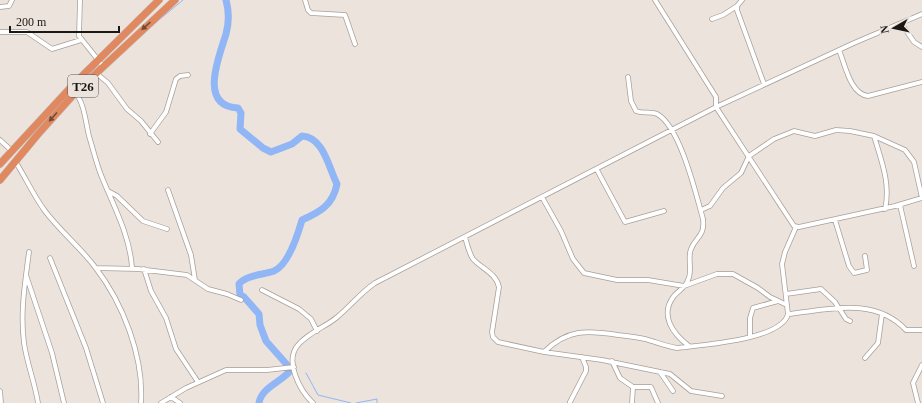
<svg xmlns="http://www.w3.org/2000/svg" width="922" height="403" font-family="'Times New Roman',serif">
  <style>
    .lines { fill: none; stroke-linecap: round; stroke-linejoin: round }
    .stream { stroke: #91b6f5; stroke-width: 1 }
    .river { stroke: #91b6f5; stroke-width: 7 }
    .minor-casing { stroke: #a89f99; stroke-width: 5.5 }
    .trunk-casing { stroke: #c3c3c2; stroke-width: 8 }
    .minor { stroke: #fff; stroke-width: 4 }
    .trunk { stroke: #e0885f; stroke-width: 7 }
    .oneway { fill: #734a36 }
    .labels { text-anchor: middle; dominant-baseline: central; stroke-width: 3; stroke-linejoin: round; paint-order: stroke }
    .shield { fill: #ede3dd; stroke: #595450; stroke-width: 1 }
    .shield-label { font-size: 13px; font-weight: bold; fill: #1a1714 }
  </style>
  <rect width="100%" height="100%" fill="#ede3dd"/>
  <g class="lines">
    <!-- stream -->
    <path class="stream" d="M 154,24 L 183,0
      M 306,373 L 318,395 L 351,403
      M 356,403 L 377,399 L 377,403"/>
    <!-- river -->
    <path class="river" d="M 226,0 C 229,11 229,23 226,34 C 219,57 198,106 238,108 L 241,113 L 240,129 L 263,148 L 271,152 L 292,144 L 302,136 C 324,137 329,169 337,184 C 333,205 320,212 302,220 C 298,234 288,265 274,271 C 263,275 246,275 239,284 L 240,295 L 244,297 L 259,314 L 260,325 L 266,341 L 289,367 L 290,371 C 281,382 261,388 259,403"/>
    <defs>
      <path id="minor" d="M 80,0 L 79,36 L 103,66
        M 305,0 L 308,10 L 311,13 L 345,15 L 355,44
        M 742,0 L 737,6 L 737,10 L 764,84
        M 0,7 L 9,6 L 12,0
        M 922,14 L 854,43 L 716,107 L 794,226 L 799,227 L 895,206 L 922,198
        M 712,19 L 723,15 L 737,6
        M 901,23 L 914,42 L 922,47
        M 0,32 L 27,32 L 52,49 L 81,40
        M 839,50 C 845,64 850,94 868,96 L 922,82
        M 96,73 L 108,83 L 127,109 L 141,121 L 158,142
        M 628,77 L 631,101 L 636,111 C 643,114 651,111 657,114 C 680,126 696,194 703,219 C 705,237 696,236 691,249 C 687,259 693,270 688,280 C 686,287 678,291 674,296 C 659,315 673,334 689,346
        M 75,93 C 84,101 86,124 89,136 C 93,149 96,162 101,175 C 113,205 130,235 132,268
        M 150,134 L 166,112 L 176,79 L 180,76 L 188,75
        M 874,136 C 881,160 891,184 885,209
        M 0,140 L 12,151
        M 15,161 C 26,178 33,195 45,211 C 60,231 80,247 95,267 C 123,303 144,357 141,403
        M 597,170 L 625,222 L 664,211
        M 168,190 L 191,255 L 195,280
        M 108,191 L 117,196 L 143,221 L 167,229
        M 542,197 L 561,231 L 573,259 L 584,273 L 617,280 L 648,280 L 684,286 L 717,274 L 733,274 L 758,288 L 770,297 L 787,305
        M 900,205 L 914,266
        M 701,210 L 710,206 L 723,188 L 741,173 L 749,156 L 774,139 L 794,131 L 815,136 L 836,130 L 850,131 L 874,136 L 905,150 L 914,162 L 922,198
        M 835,220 L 849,266 L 854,273 L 867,270 L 865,256
        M 465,237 C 467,244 469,253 473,259 C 482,269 496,273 499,287 L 492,332 L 493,337 L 498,342 L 544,352 L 602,360 L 670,374 L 691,391 L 722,396
        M 29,252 C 25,283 20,312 24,343 C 27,364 35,383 38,403
        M 50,258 L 86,348 L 103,403
        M 96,268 L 138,269 L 187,275 L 208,289 L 227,294 L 241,300
        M 144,269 L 151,291 L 166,318 L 176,349 L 198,382
        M 26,275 L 52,353 L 64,403
        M 262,290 L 299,309 L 311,319 L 317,331
        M 786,294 L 821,289 L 835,302 L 838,307
        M 839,308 L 846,319 L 850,321
        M 788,314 C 828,310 874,296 906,330 L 922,330
        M 750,337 L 750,318 L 753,308 L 778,301
        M 544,352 C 567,329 587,330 618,335 C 627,336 636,337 645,339 C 656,342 666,346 677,348 C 700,345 782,340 788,314 L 782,264 L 785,252 L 796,227
        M 865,358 L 878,343 L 882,314
        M 612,361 L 620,378 L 633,387 L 632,403
        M 660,372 L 673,391
        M 633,387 L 651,387 L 658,403
        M 0,391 L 1,403
        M 171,397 L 180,403
        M 570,402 L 586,371 L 586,367 L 582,357
        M 161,403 L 186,388 L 226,370 L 267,370 L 294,367
        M 313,403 C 300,391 284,361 298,345 C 308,333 325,327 336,318 C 350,307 360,293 375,283 L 716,107 L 716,97 L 655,0
        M 918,403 L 913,383 L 922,365"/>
      <path id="trunk" d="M 0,164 L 72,86 L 159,0
        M 0,180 L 39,133 L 75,93 L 175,0"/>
    </defs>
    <!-- minor casing -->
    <use href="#minor" class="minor-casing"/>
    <!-- trunk casing -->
    <use href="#trunk" class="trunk-casing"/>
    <!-- minor -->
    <use href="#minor" class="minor"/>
    <!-- trunk -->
    <use href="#trunk" class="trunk"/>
  </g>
  <!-- one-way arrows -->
  <defs><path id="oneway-solid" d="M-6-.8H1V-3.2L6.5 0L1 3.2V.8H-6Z"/></defs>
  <g class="oneway">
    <use href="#oneway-solid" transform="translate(146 26) rotate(138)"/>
    <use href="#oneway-solid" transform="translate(53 117) rotate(132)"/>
  </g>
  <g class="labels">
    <!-- shield labels -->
    <rect class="shield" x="68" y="75" width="30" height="22" rx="3"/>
    <g class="shield-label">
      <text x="83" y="86">T26</text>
    </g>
  </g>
  <!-- north arrow -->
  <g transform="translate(894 28) rotate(261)" stroke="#ede3dd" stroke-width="3" paint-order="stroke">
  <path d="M0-3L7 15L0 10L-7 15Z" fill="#1a1714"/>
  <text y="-6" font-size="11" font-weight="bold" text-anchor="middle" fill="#1a1714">N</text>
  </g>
  <!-- scale -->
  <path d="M10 26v6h109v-6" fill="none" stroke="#1a1714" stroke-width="2"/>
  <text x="16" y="26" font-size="12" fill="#1a1714" stroke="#ede3dd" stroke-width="3" paint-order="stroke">200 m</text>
</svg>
